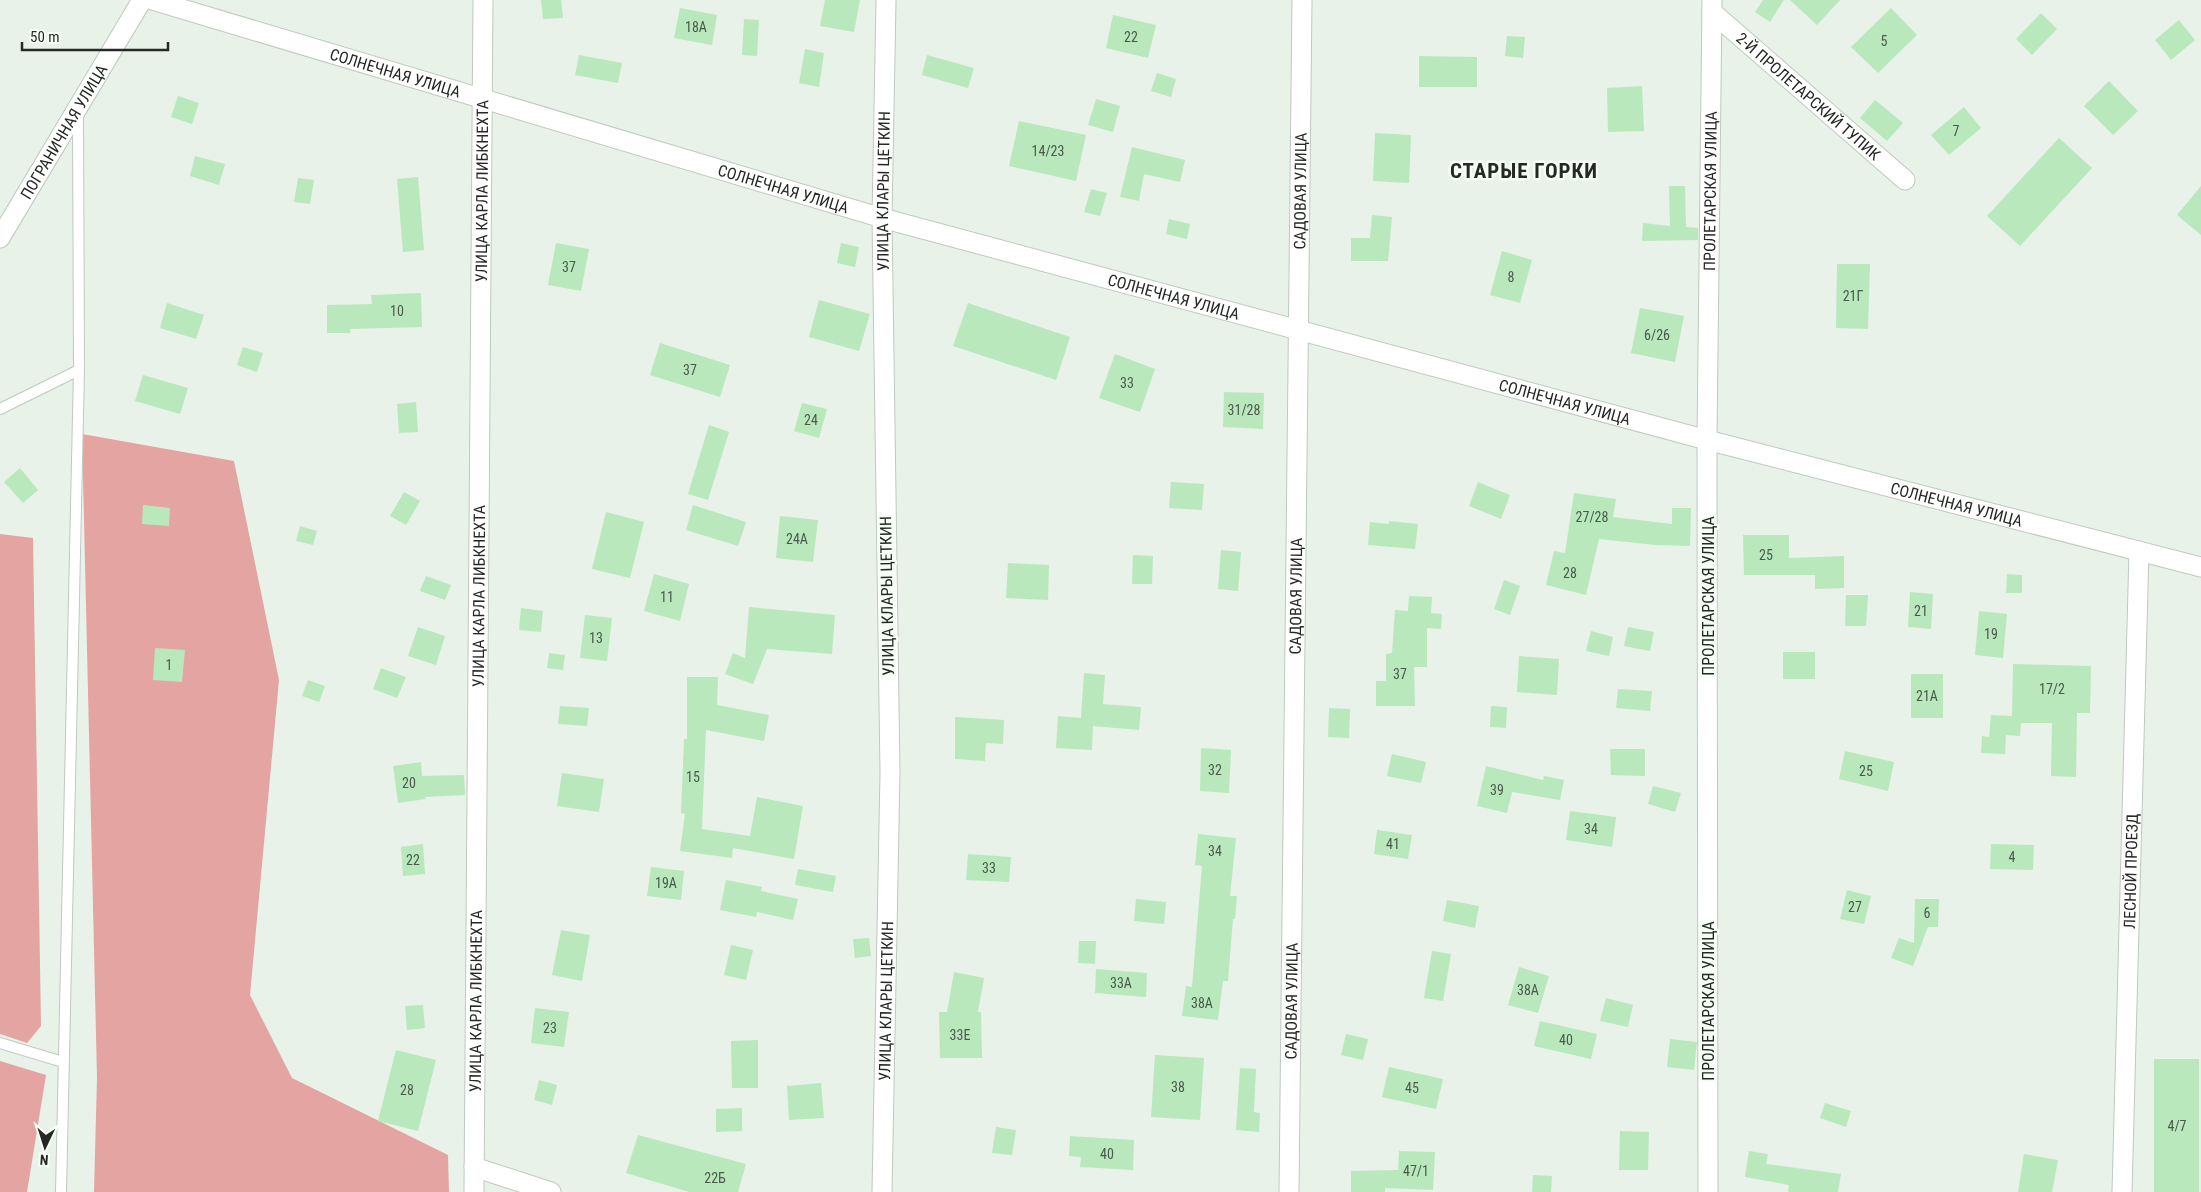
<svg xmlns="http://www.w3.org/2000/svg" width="2201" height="1192" font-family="'Roboto Condensed',sans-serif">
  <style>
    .forest { fill: #e4a4a2 }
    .building { fill: #b9e8bd }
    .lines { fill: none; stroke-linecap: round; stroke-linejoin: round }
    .service-casing { stroke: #bfc9c0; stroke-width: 12 }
    .minor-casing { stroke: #bfc9c0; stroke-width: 21 }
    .service { stroke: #fff; stroke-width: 10 }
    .minor { stroke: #fff; stroke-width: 19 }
    .labels { text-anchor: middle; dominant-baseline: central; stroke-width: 5; stroke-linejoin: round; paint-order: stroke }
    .number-label { font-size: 14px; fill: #4a594b }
    .street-label { font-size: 16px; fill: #252925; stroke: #f5fff6 }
    .district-label { font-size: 21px; font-weight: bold; letter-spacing: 1px; fill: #252925; stroke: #f5fff6 }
  </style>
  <rect width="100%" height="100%" fill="#e8f2e8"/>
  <!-- forest -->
  <path class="forest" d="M 82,434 L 234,461 L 279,680 L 250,995 L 292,1078 L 448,1155 L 449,1192 L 94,1192 L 97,1078 Z
    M 0,534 L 33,538 L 41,1026 L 27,1043 L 0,1034 Z
    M 0,1061 L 46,1075 L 27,1192 L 0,1192 Z"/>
  <!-- building -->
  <path class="building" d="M 541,0 L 561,0 L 563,18 L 543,19 Z
    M 825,0 L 860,0 L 854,32 L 820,26 Z
    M 1763,0 L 1784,0 L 1770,22 L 1755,12 Z
    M 1790,0 L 1840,0 L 1817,25 Z
    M 680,8 L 717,15 L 712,45 L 674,38 Z
    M 1891,8 L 1917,35 L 1878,73 L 1851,47 Z
    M 2041,13 L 2057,29 L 2032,55 L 2016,39 Z
    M 1113,15 L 1156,25 L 1148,58 L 1106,48 Z
    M 744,19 L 759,20 L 757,56 L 742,55 Z
    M 2179,20 L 2195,40 L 2171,60 L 2155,40 Z
    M 1507,36 L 1525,37 L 1523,58 L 1505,56 Z
    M 805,49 L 824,53 L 819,87 L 799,83 Z
    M 579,55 L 622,63 L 618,83 L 575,75 Z
    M 927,55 L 974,68 L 968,88 L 922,75 Z
    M 1419,56 L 1477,57 L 1477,87 L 1419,87 Z
    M 1157,73 L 1176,79 L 1171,97 L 1151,91 Z
    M 2109,81 L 2138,111 L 2113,135 L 2084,106 Z
    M 1642,86 L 1644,131 L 1608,132 L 1607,88 Z
    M 178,96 L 199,103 L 192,124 L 171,117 Z
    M 1096,99 L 1120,106 L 1113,132 L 1088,125 Z
    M 1875,100 L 1903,123 L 1887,141 L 1860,118 Z
    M 1964,107 L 1981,128 L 1949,155 L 1931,135 Z
    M 1019,121 L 1086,135 L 1076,181 L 1009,166 Z
    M 1375,133 L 1411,135 L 1409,183 L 1373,181 Z
    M 2059,138 L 2092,168 L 2020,246 L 1987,216 Z
    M 1132,147 L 1185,160 L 1180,182 L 1144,174 L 1139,201 L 1120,197 Z
    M 195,156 L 225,164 L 219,185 L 190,176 Z
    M 418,177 L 424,250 L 403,252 L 397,179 Z
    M 298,178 L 314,180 L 310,204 L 294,202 Z
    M 1669,186 L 1685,186 L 1686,227 L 1698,228 L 1698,240 L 1642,241 L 1643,223 L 1670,226 Z
    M 2201,186 L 2201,235 L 2177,215 Z
    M 1091,189 L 1107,193 L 1100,216 L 1084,212 Z
    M 1372,215 L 1392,217 L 1388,261 L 1351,261 L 1351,238 L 1370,238 Z
    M 1169,219 L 1190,224 L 1187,239 L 1166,234 Z
    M 556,243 L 589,249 L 581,291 L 548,285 Z
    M 841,243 L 859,247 L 855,267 L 837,263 Z
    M 1502,251 L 1532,260 L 1520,303 L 1490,295 Z
    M 1837,264 L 1870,264 L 1868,329 L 1836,328 Z
    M 421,293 L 422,327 L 350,329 L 350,333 L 327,333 L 327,305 L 372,304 L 371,295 Z
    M 819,300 L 870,314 L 859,351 L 809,337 Z
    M 167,303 L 204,315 L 196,339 L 160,328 Z
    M 968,303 L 1070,337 L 1056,380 L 953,346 Z
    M 1640,308 L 1684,316 L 1675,362 L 1631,353 Z
    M 660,343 L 730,365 L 720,397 L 650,375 Z
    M 243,347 L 263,353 L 257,372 L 237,365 Z
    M 1115,354 L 1155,369 L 1140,412 L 1099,398 Z
    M 143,375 L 188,388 L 180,414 L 135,401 Z
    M 1224,392 L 1264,393 L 1263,429 L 1223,427 Z
    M 416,402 L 418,432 L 399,433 L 397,404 Z
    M 802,403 L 827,409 L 819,438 L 794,431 Z
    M 709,425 L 729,432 L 708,500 L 688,494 Z
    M 20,468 L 38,490 L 23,503 L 4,482 Z
    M 1171,482 L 1204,484 L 1202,510 L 1169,508 Z
    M 1478,482 L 1510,495 L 1501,519 L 1469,506 Z
    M 404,492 L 420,501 L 406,525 L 390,516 Z
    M 1574,493 L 1616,499 L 1613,517 L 1672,524 L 1672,508 L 1691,508 L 1690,546 L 1655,545 L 1599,539 L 1586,595 L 1546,585 L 1554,551 L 1565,553 Z
    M 143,505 L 170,508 L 169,526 L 142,524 Z
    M 693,505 L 746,522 L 738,546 L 686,530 Z
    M 606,512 L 644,522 L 630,578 L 592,569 Z
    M 780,516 L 818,520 L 813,562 L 776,558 Z
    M 1389,521 L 1418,524 L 1415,549 L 1368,545 L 1370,522 L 1389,524 Z
    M 300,526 L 317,531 L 313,545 L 296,541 Z
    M 1743,535 L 1789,535 L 1789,558 L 1844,556 L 1844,588 L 1815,589 L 1815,575 L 1744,575 Z
    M 1221,550 L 1241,552 L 1238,591 L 1218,589 Z
    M 1133,555 L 1153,556 L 1152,584 L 1132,584 Z
    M 1008,563 L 1049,565 L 1048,600 L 1006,598 Z
    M 654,574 L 689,584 L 680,621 L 644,611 Z
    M 2007,574 L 2022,575 L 2022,593 L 2006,593 Z
    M 426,576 L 451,585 L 445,600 L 420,591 Z
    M 1504,580 L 1520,586 L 1510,615 L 1494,609 Z
    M 1910,592 L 1933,594 L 1931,629 L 1908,627 Z
    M 1846,595 L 1868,595 L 1866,626 L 1845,626 Z
    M 1409,596 L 1432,597 L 1431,613 L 1442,614 L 1441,629 L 1427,628 L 1427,667 L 1414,667 L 1415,706 L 1376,706 L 1376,681 L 1386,681 L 1386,654 L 1392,653 L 1395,610 L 1408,611 Z
    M 749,607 L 835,615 L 832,654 L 767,649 L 753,684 L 725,674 L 733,653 L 745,658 Z
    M 521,608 L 543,611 L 541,632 L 519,630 Z
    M 1979,611 L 2007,614 L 2003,658 L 1975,655 Z
    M 585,615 L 612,618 L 607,661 L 580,658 Z
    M 418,627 L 445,636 L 436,665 L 408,656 Z
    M 1628,627 L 1654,632 L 1650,651 L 1624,646 Z
    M 1591,631 L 1613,637 L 1609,656 L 1586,651 Z
    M 155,648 L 185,650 L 182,682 L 153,680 Z
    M 1783,652 L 1815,652 L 1815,679 L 1783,679 Z
    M 549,653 L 565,655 L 563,670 L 547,668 Z
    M 1519,656 L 1559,659 L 1557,695 L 1517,692 Z
    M 2013,664 L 2091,666 L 2090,713 L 2077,713 L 2076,777 L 2051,776 L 2052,723 L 2021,723 L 2020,736 L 2006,735 L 2005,754 L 1981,753 L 1982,736 L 1989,737 L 1991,715 L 2012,716 Z
    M 381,668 L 406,677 L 397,698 L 373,689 Z
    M 1084,673 L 1105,675 L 1103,704 L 1141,707 L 1139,730 L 1093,726 L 1092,750 L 1056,748 L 1058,716 L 1081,718 Z
    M 1911,674 L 1943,674 L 1943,718 L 1911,718 Z
    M 687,677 L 718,677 L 717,705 L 769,715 L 764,741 L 706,730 L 702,829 L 750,836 L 757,797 L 803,806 L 794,859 L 733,848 L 732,858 L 680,851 L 685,814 L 681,813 L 684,739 L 687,739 Z
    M 308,680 L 325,686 L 319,702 L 302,696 Z
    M 1618,689 L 1652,691 L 1650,711 L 1616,708 Z
    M 560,706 L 589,708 L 587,726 L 558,724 Z
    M 1491,706 L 1507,707 L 1506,728 L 1490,727 Z
    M 1329,708 L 1350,709 L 1349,738 L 1328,737 Z
    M 955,717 L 1004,720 L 1003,744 L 986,743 L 985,761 L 955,759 Z
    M 1201,748 L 1231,750 L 1229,793 L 1200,791 Z
    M 1610,749 L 1645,749 L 1645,776 L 1611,775 Z
    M 1845,751 L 1894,762 L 1888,791 L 1839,779 Z
    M 1392,754 L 1426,762 L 1421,783 L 1387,776 Z
    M 421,762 L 422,776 L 464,775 L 465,795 L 425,797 L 426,799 L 398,803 L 393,766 Z
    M 1486,766 L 1543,780 L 1544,776 L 1564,780 L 1560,800 L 1512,792 L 1507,813 L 1477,806 Z
    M 562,773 L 604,779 L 599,812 L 557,806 Z
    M 1653,786 L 1681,793 L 1675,812 L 1648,804 Z
    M 1570,811 L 1616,817 L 1612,847 L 1566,840 Z
    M 1377,830 L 1412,835 L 1408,859 L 1374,854 Z
    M 1198,834 L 1236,838 L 1230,896 L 1237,896 L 1235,919 L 1233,919 L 1228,981 L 1223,981 L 1218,1020 L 1182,1016 L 1186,986 L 1192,987 L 1202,866 L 1195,865 Z
    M 423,844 L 425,874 L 403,876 L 401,847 Z
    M 1991,844 L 2034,845 L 2033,870 L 1990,869 Z
    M 968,854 L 1011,857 L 1009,882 L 966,880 Z
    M 651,867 L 684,871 L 681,900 L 647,896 Z
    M 798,869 L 836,876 L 833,892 L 795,885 Z
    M 726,880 L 762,887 L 761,891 L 798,899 L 793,920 L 757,912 L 756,917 L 720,910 Z
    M 1847,890 L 1871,896 L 1864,924 L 1840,919 Z
    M 1136,899 L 1166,902 L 1164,924 L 1134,921 Z
    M 1915,899 L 1939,899 L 1938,927 L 1928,927 L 1913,966 L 1891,958 L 1899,938 L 1914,943 Z
    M 1447,900 L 1479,906 L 1475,928 L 1443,921 Z
    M 561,930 L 590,935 L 582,981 L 552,975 Z
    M 869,938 L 871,956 L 855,958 L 853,939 Z
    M 1079,941 L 1096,941 L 1095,964 L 1078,963 Z
    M 731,945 L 753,950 L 746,980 L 724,975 Z
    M 1432,951 L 1451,954 L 1443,1001 L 1424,998 Z
    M 1519,967 L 1549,976 L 1538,1013 L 1508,1005 Z
    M 1096,969 L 1147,973 L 1146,997 L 1095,993 Z
    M 954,972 L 984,978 L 978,1012 L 981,1012 L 982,1058 L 940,1058 L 939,1012 L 947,1012 Z
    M 1606,998 L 1633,1005 L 1628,1027 L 1600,1021 Z
    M 423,1005 L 425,1028 L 407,1030 L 405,1006 Z
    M 535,1008 L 569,1012 L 564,1047 L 531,1043 Z
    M 1540,1021 L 1597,1034 L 1591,1059 L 1534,1046 Z
    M 1346,1034 L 1368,1039 L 1363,1060 L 1341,1055 Z
    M 1670,1039 L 1697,1042 L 1694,1070 L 1667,1067 Z
    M 758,1040 L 758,1088 L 732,1088 L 731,1041 Z
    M 396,1050 L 436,1060 L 418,1131 L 378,1121 Z
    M 1155,1055 L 1204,1058 L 1200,1120 L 1151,1117 Z
    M 2154,1059 L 2199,1059 L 2199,1192 L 2154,1192 Z
    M 1389,1067 L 1443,1079 L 1436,1109 L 1382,1097 Z
    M 1240,1068 L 1256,1069 L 1254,1112 L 1260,1113 L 1259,1132 L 1236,1130 Z
    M 539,1080 L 557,1085 L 552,1105 L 534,1100 Z
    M 821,1083 L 824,1118 L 789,1120 L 787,1086 Z
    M 1825,1103 L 1851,1111 L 1846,1127 L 1820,1118 Z
    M 742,1108 L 742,1131 L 716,1132 L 716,1109 Z
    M 996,1127 L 1016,1130 L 1012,1155 L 992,1153 Z
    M 1620,1131 L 1649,1132 L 1648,1170 L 1619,1170 Z
    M 638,1135 L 746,1164 L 738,1192 L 689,1192 L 626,1173 Z
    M 1070,1136 L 1134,1140 L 1133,1170 L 1080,1167 L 1081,1157 L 1069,1156 Z
    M 1399,1151 L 1435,1152 L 1433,1190 L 1385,1188 L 1385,1192 L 1351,1192 L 1351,1171 L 1398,1170 Z
    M 1749,1151 L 1768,1154 L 1766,1164 L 1841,1174 L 1838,1192 L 1788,1192 L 1789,1185 L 1745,1177 Z
    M 2024,1154 L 2058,1160 L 2052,1192 L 2018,1192 Z
    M 1533,1175 L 1552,1176 L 1551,1192 L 1532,1192 Z"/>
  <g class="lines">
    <defs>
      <path id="service" d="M 0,409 L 79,370
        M 0,1043 L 63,1062
        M 61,1192 L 79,370 L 78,113"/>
      <g id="minor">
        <path id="s1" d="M 152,0 L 882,218 L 1707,440 L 2201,567"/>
        <path id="s2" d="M 1712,12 L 1905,180"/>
        <path id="s3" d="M 0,238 L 142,0"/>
        <path d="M 474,1167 L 551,1192"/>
        <path id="s4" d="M 474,1192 L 483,0"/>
        <path id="s5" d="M 882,1192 L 890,773 L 882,218 L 886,0"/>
        <path id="s6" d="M 1289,1192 L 1302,0"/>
        <path id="s7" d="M 1708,1192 L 1707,440 L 1712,0"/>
        <path id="s8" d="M 2122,1192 L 2139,551"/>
      </g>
    </defs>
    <!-- service casing -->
    <use href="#service" class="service-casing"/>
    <!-- minor casing -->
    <use href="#minor" class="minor-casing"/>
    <!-- service -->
    <use href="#service" class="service"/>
    <!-- minor -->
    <use href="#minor" class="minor"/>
  </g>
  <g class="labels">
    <!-- number labels -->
    <g class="number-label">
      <text x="696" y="27">18А</text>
      <text x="1131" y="37">22</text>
      <text x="1884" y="41">5</text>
      <text x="1956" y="131">7</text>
      <text x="1048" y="151">14/23</text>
      <text x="569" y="267">37</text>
      <text x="1511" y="277">8</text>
      <text x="1853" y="296">21Г</text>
      <text x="397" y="311">10</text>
      <text x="1657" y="335">6/26</text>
      <text x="690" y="370">37</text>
      <text x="1127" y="383">33</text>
      <text x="1244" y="410">31/28</text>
      <text x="811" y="420">24</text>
      <text x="1592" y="517">27/28</text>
      <text x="797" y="539">24А</text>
      <text x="1766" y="555">25</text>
      <text x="1570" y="573">28</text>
      <text x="667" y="597">11</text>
      <text x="1921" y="611">21</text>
      <text x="1991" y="634">19</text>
      <text x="596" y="638">13</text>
      <text x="169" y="665">1</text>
      <text x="1400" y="674">37</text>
      <text x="2052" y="689">17/2</text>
      <text x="1927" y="696">21А</text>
      <text x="1215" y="770">32</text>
      <text x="1866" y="771">25</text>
      <text x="693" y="777">15</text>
      <text x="409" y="783">20</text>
      <text x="1497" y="790">39</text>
      <text x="1591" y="829">34</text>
      <text x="1393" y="844">41</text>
      <text x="1215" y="851">34</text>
      <text x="2012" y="857">4</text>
      <text x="413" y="860">22</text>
      <text x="989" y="868">33</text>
      <text x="666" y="883">19А</text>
      <text x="1855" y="907">27</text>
      <text x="1927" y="913">6</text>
      <text x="1121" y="983">33А</text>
      <text x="1528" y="990">38А</text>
      <text x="1202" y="1003">38А</text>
      <text x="550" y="1028">23</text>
      <text x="960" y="1035">33Е</text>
      <text x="1566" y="1040">40</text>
      <text x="1178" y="1087">38</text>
      <text x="1412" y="1088">45</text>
      <text x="407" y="1090">28</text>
      <text x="2177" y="1126">4/7</text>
      <text x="1107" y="1154">40</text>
      <text x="1416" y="1171">47/1</text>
      <text x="715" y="1178">22Б</text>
    </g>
    <!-- street labels -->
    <g class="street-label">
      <text stroke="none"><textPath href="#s1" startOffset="254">СОЛНЕЧНАЯ УЛИЦА</textPath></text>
      <text stroke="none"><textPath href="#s2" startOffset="128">2-Й ПРОЛЕТАРСКИЙ ТУПИК</textPath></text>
      <text stroke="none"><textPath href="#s3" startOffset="124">ПОГРАНИЧНАЯ УЛИЦА</textPath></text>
      <text stroke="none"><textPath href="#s1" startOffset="659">СОЛНЕЧНАЯ УЛИЦА</textPath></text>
      <text stroke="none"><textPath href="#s4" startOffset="1001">УЛИЦА КАРЛА ЛИБКНЕХТА</textPath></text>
      <text stroke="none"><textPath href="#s5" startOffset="1001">УЛИЦА КЛАРЫ ЦЕТКИН</textPath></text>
      <text stroke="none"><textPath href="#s6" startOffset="1001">САДОВАЯ УЛИЦА</textPath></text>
      <text stroke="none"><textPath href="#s7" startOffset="1001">ПРОЛЕТАРСКАЯ УЛИЦА</textPath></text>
      <text stroke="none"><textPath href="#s1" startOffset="1064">СОЛНЕЧНАЯ УЛИЦА</textPath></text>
      <text stroke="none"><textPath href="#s1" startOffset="1469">СОЛНЕЧНАЯ УЛИЦА</textPath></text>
      <text stroke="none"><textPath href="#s1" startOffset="1874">СОЛНЕЧНАЯ УЛИЦА</textPath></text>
      <text stroke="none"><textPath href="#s4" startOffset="596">УЛИЦА КАРЛА ЛИБКНЕХТА</textPath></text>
      <text transform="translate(887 596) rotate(-91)">УЛИЦА КЛАРЫ ЦЕТКИН</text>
      <text stroke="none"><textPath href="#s6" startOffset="596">САДОВАЯ УЛИЦА</textPath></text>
      <text transform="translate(1708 596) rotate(-90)">ПРОЛЕТАРСКАЯ УЛИЦА</text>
      <text stroke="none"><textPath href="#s8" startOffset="321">ЛЕСНОЙ ПРОЕЗД</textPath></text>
      <text stroke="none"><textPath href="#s4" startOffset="191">УЛИЦА КАРЛА ЛИБКНЕХТА</textPath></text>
      <text stroke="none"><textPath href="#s5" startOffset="191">УЛИЦА КЛАРЫ ЦЕТКИН</textPath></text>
      <text stroke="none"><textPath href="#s6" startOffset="191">САДОВАЯ УЛИЦА</textPath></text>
      <text transform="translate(1708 1001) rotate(-90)">ПРОЛЕТАРСКАЯ УЛИЦА</text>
    </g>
    <!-- district labels -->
    <g class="district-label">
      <text x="1524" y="171">СТАРЫЕ ГОРКИ</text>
    </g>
  </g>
  <!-- north arrow -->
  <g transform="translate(45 1147) rotate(184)" stroke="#f5fff6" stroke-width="4" paint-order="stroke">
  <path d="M0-4L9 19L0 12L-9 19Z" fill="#252925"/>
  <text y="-8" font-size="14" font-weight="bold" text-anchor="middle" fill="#252925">N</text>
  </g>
  <!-- scale -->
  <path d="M22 42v8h146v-8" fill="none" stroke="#252925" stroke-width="2.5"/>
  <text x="30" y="42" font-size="15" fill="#252925" stroke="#f5fff6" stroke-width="4" paint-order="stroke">50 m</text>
</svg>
